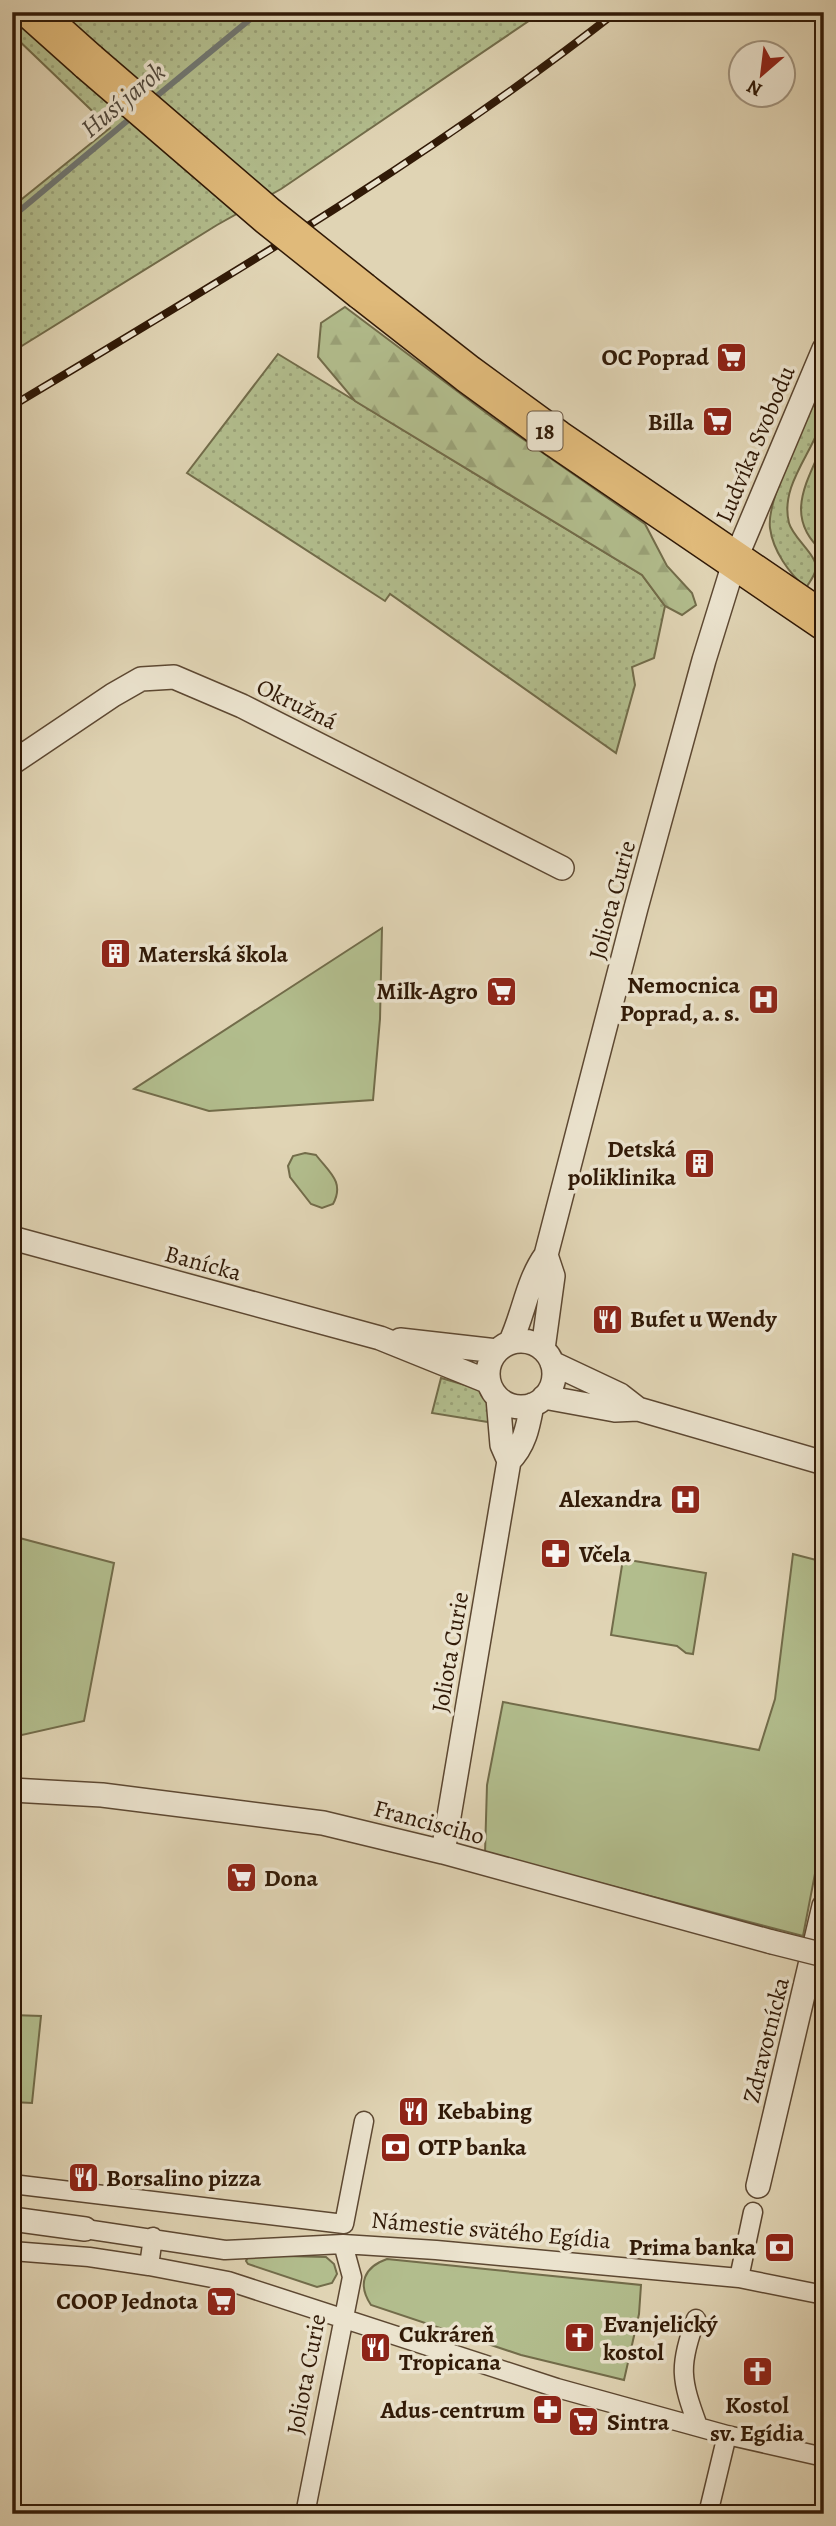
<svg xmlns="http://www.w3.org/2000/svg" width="836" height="2526" font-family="Alegreya,serif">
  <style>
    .grass { fill: url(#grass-dots); stroke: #726c4a; stroke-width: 2 }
    .forest { fill: url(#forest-firs); stroke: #726c4a; stroke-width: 2 }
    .park { fill: #b2bd8d; stroke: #726c4a; stroke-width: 2 }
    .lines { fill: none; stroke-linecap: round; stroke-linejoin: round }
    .stream { stroke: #707772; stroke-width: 6 }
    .pedestrian-casing { stroke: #5d4832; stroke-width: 21 }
    .minor-casing { stroke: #5d4832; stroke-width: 26 }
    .primary-casing { stroke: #311a07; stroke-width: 40 }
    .pedestrian { stroke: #ebe3ce; stroke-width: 18 }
    .minor { stroke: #ebe3ce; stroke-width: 23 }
    .primary { stroke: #e0ba7a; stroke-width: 37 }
    .rail-casing { stroke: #311a07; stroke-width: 8 }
    .rail { stroke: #ebe3ce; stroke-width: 5; stroke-dasharray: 16; stroke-linecap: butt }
    .minor-bridge-casing { stroke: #5d4832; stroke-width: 26; stroke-linecap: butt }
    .primary-bridge-casing { stroke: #311a07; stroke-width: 40; stroke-linecap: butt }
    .minor-bridge { stroke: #ebe3ce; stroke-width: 23 }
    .primary-bridge { stroke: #e0ba7a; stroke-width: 37 }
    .labels { text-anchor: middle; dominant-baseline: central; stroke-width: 7; stroke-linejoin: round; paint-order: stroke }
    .shield { fill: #ebe3ce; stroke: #695643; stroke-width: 2 }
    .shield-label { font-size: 23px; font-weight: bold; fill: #311a07 }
    .poi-label { font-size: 24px; font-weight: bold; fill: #311a07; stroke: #ebe3ce; text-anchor: start }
    .street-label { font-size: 24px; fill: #311a07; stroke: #ebe3ce }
    .water-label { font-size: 26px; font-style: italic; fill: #50483c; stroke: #ebe3ce }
  </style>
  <defs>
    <pattern id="grass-dots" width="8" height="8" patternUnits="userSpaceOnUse" patternTransform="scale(1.75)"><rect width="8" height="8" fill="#b2bd8d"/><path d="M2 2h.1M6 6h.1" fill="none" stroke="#9aa278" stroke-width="1.8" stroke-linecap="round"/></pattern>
    <pattern id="forest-firs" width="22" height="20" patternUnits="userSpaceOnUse" patternTransform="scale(1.75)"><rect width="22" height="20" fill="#b2bd8d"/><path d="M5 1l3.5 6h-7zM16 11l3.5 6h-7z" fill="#9aa278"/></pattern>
  </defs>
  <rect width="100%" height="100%" fill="#e0d4b4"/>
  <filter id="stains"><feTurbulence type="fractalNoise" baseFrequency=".00286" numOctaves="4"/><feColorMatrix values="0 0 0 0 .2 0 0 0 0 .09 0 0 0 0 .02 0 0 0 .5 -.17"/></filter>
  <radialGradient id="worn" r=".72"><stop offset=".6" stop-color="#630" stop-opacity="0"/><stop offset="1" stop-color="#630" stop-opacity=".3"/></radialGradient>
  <!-- grass -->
  <path class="grass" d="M 12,12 L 542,12 L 281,189 L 217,225 L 12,352 L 12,207 L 110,128 L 12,34 Z
    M 278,354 L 642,575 L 665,606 L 654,658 L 632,667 L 635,685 L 616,753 L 390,594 L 385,601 L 187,473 Z
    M 824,381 C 824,392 826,404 824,414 C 816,450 779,484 789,523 C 793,538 818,556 816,569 C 815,575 809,583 806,588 C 789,573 773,551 770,528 C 766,497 810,414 824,381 Z
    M 823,444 L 824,444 L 824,553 C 783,518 806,484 823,444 Z
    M 441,1378 L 489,1392 L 494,1423 L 432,1413 Z"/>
  <!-- forest -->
  <path class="forest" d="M 345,307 L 493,418 L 645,524 L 667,566 L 692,593 L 696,605 L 682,615 L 665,606 L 642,575 L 355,401 L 318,357 L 321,323 Z"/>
  <!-- park -->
  <path class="park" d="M 382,928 L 380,1019 L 373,1100 L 209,1111 L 134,1089 Z
    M 305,1153 L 316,1155 C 329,1172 345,1182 333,1204 L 322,1208 L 311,1204 L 290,1177 L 288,1166 L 293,1156 Z
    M 12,1536 L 114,1563 L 84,1721 L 22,1735 L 12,1726 Z
    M 793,1554 L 824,1562 L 824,1827 L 803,1936 L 485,1853 L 487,1785 L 503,1702 L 759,1750 L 775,1699 Z
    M 623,1559 L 706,1573 L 693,1654 L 686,1653 L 677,1646 L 611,1635 Z
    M 12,2015 L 41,2016 L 32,2103 L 12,2102 Z
    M 249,2255 L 326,2257 L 334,2264 L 337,2274 L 332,2283 L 317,2287 L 248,2264 L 246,2261 Z
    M 387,2259 L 641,2285 L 639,2314 L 624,2380 L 521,2355 L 371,2305 C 357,2284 364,2267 387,2259 Z"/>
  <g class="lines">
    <!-- stream -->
    <path class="stream" d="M 152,100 L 259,12
      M 12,217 L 133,116"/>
    <defs>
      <path id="pedestrian" d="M 12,2184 L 344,2224 L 364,2121
        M 85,2229 L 225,2250 L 343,2244 L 436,2250 L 739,2278 L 824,2295
        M 153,2237 L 149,2266 L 228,2281 L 557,2388 L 727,2435 L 824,2457
        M 12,2251 L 89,2257 L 149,2266
        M 739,2278 L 753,2212
        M 696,2319 C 678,2366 681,2380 698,2426
        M 305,2514 L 352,2277 L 343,2244
        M 708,2514 L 727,2435"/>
      <path id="minor" d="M 12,763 L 113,695 L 141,679 L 174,677 L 242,706 L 562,868
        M 12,1238 L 380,1338 L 489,1382
        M 400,1340 L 497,1351
        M488 1374a33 33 0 1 1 66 0a33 33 0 1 1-66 0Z
        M 510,1343 C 524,1314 527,1281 546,1255 L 636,908 L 704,660 L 735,560 L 824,349
        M 543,1349 L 553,1276 L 546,1255
        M 552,1363 L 620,1395 L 638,1409
        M 544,1397 L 615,1410 L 638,1409 L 824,1463
        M 498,1398 L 502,1445 L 509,1461
        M 12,1790 L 102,1795 L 323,1823 L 443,1852 L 772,1942
        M 443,1852 L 509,1461 C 525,1445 528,1426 532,1405
        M 758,2186 L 824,1906
        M 12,2219 L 85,2229"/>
      <path id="primary" d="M 33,12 L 89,62
        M 362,291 L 468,374 L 557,439 L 824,621"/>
    </defs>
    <!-- pedestrian casing -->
    <use href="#pedestrian" class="pedestrian-casing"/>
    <!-- minor casing -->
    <use href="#minor" class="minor-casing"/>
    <!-- primary casing -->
    <use href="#primary" class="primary-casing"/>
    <!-- pedestrian -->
    <use href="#pedestrian" class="pedestrian"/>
    <!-- minor -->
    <use href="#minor" class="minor"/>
    <!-- primary -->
    <use href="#primary" class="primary"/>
    <defs>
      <path id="rail" d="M 12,406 C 218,282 426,161 616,12"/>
    </defs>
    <!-- rail casing -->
    <use href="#rail" class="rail-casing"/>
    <!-- rail -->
    <use href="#rail" class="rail"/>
    <defs>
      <path id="minor-bridge" d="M 772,1942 L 824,1955"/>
      <path id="primary-bridge" d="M 89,62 L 268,216 L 362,291"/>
    </defs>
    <!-- minor-bridge casing -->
    <use href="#minor-bridge" class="minor-bridge-casing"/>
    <!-- primary-bridge casing -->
    <use href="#primary-bridge" class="primary-bridge-casing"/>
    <!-- minor-bridge -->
    <use href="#minor-bridge" class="minor-bridge"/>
    <!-- primary-bridge -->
    <use href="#primary-bridge" class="primary-bridge"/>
  </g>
  <!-- icons -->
  <defs>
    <symbol id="supermarket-square" viewBox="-11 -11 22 22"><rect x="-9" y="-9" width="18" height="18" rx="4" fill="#8f2418" stroke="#ebe3ce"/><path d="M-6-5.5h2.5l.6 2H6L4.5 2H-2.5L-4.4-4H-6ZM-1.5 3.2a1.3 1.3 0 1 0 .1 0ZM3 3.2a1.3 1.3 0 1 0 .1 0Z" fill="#fff"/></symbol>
    <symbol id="building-square" viewBox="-11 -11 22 22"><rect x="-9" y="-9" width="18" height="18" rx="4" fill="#8f2418" stroke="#ebe3ce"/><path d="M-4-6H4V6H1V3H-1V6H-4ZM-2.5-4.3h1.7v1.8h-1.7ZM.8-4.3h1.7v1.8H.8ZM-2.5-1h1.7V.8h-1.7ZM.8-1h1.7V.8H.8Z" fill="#fff"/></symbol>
    <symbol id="hospital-square" viewBox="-11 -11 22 22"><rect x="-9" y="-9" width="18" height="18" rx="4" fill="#8f2418" stroke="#ebe3ce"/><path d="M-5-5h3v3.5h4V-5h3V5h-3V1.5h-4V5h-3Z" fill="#fff"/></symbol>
    <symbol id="restaurant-square" viewBox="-11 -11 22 22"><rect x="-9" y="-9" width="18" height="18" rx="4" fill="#8f2418" stroke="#ebe3ce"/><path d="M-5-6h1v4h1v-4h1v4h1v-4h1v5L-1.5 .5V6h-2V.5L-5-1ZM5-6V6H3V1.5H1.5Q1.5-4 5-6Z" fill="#fff"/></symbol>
    <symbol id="pharmacy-square" viewBox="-11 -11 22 22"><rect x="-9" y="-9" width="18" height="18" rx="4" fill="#8f2418" stroke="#ebe3ce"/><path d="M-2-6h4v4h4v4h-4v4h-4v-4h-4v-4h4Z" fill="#fff"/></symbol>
    <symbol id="bank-square" viewBox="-11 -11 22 22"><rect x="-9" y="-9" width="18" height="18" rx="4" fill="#8f2418" stroke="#ebe3ce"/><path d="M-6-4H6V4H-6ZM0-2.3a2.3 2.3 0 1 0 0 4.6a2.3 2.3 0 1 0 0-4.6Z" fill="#fff"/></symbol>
    <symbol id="church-square" viewBox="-11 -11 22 22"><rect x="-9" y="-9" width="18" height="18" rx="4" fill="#8f2418" stroke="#ebe3ce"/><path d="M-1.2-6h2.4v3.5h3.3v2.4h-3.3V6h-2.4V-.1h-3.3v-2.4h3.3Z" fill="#fff"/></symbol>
  </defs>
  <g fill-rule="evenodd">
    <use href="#supermarket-square" x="714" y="340" width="35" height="35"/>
    <use href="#supermarket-square" x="700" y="404" width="35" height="35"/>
    <use href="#building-square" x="98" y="936" width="35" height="35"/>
    <use href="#supermarket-square" x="484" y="974" width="35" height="35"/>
    <use href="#hospital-square" x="746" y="982" width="35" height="35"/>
    <use href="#building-square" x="682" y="1146" width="35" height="35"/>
    <use href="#restaurant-square" x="590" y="1302" width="35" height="35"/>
    <use href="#hospital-square" x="668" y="1482" width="35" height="35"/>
    <use href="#pharmacy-square" x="538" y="1536" width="35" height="35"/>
    <use href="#supermarket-square" x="224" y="1860" width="35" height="35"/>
    <use href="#restaurant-square" x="396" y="2094" width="35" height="35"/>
    <use href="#bank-square" x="378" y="2130" width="35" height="35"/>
    <use href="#restaurant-square" x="66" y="2160" width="35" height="35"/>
    <use href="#bank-square" x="762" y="2230" width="35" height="35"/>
    <use href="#supermarket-square" x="204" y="2284" width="35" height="35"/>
    <use href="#church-square" x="562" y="2320" width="35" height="35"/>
    <use href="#restaurant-square" x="358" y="2330" width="35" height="35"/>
    <use href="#church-square" x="740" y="2354" width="35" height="35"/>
    <use href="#pharmacy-square" x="530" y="2392" width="35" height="35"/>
    <use href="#supermarket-square" x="566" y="2404" width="35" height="35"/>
  </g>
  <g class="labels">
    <!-- shield labels -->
    <rect class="shield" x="527.5" y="411.5" width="35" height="39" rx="5"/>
    <g class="shield-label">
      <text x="545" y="431">18</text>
    </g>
    <!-- poi labels -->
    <g class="poi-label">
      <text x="709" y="357" text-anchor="end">OC Poprad</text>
      <text x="694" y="422" text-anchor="end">Billa</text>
      <text x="138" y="954">Materská škola</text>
      <text x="740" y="985" text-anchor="end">Nemocnica<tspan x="740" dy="28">Poprad, a. s.</tspan></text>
      <text x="478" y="991" text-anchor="end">Milk-Agro</text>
      <text x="676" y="1149" text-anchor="end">Detská<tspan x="676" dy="28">poliklinika</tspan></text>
      <text x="630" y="1319">Bufet u Wendy</text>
      <text x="662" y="1499" text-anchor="end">Alexandra</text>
      <text x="579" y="1554">Včela</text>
      <text x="264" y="1878">Dona</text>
      <text x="437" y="2111">Kebabing</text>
      <text x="418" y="2147">OTP banka</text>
      <text x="106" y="2178">Borsalino pizza</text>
      <text x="756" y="2247" text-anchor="end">Prima banka</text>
      <text x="198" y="2301" text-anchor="end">COOP Jednota</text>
      <text x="603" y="2324">Evanjelický<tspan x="603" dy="28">kostol</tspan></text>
      <text x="399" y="2334">Cukráreň<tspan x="399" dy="28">Tropicana</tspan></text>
      <text x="757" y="2405" text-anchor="middle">Kostol<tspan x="757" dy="28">sv. Egídia</tspan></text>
      <text x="525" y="2410" text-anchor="end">Adus-centrum</text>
      <text x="607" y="2422">Sintra</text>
    </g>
    <!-- street labels -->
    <g class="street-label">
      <text transform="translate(755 444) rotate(-67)">Ludvíka Svobodu</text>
      <text transform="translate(297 704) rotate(26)">Okružná</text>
      <text transform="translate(612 900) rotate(-75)">Joliota Curie</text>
      <text transform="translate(203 1263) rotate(15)">Banícka</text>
      <text transform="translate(450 1652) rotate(-80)">Joliota Curie</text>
      <text transform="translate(429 1822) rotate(15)">Francisciho</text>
      <text transform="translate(766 2040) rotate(-76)">Zdravotnícka</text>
      <text transform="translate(491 2230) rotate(5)">Námestie svätého Egídia</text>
      <text transform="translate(306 2374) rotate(-79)">Joliota Curie</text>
    </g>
    <!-- water labels -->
    <g class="water-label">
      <text transform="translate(123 100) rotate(-40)">Husí jarok</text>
    </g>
  </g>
  <!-- margin -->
  <rect width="836" height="2526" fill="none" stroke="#e0d4b4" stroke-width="42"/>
  <rect x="14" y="14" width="808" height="2498" fill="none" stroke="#311a07" stroke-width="3.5"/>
  <rect x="21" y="21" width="794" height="2484" fill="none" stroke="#311a07" stroke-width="2"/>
  <!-- north arrow -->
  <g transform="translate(762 74) rotate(208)"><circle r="33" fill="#ebe3ce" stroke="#a1937e" stroke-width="2"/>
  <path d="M0-5L12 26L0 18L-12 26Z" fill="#8f2418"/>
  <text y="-10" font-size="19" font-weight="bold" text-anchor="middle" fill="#311a07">N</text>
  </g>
  <rect width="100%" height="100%" filter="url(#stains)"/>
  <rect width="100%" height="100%" fill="url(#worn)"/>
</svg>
